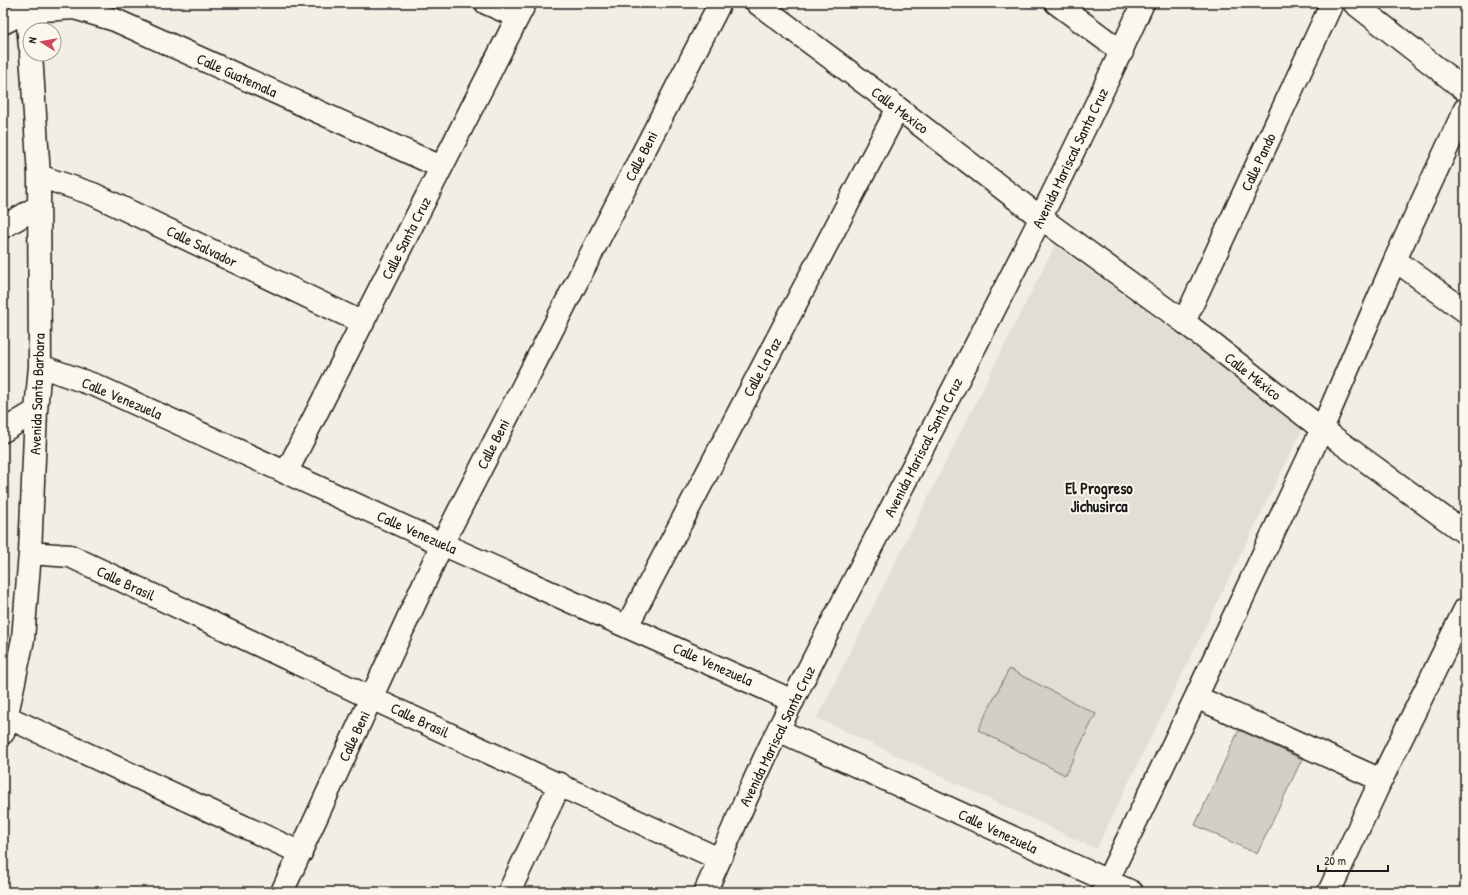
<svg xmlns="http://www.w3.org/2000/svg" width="1468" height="895" font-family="'Patrick Hand',sans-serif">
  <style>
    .built { fill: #e2ded5 }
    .green { fill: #d2cfc6; stroke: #777671 }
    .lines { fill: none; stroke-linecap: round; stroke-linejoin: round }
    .minor-casing { stroke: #1c1c1c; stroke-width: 25 }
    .minor { stroke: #fbf7ec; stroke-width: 22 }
    .labels { text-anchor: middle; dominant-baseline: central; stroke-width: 4; stroke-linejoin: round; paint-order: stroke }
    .street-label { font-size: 15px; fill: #1c1c1c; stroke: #fbf7ec }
    .neighbourhood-label { font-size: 16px; font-weight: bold; fill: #1c1c1c; stroke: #fbf7ec }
  </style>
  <rect width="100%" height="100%" fill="#f2eee4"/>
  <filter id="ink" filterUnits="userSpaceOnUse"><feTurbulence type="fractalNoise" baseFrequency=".025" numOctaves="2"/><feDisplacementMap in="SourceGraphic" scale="8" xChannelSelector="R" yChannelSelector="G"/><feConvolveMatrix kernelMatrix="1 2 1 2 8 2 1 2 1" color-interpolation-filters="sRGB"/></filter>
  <g filter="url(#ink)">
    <!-- built -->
    <path class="built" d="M 1055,245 L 1304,426 L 1096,849 L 817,718 Z"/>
    <!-- green -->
    <path class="green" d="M 1009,669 L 1096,714 L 1065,775 L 978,730 Z
      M 1239,730 L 1302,759 L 1257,854 L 1195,825 Z"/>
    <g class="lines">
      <defs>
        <path id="minor" d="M 26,3 L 30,46
          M 486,3 L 518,17
          M 757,3 L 898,108 L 1041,218 L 1184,322 L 1322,429 L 1465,533
          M 1056,3 L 1122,52
          M 1354,3 L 1465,90
          M 3,23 L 27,11 L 74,8 L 115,20 L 441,167
          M 39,176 L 93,194 L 363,323
          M 3,227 L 39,206
          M 1395,260 L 1465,311
          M 1184,322 L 1332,3
          M 40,366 L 97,386 L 442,544 L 793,701
          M 3,431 L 36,411
          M 286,473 L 525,3
          M 30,553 L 70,556 L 371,698 L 719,859
          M 627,626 L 898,108
          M 1196,697 L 1381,780
          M 7,717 L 301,853
          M 778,730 L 1132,892
          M 3,733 L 23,639 L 30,553 L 36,411 L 40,366 L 39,176 L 31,54
          M 282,892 L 442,544 L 720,3
          M 509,892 L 560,784
          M 705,892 C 730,838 752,782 779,728 C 899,486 1032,250 1143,3
          M 1102,892 L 1196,697 L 1322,429 L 1395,260 L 1465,109
          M 1329,892 L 1381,780 L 1465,609"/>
      </defs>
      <!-- minor casing -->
      <use href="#minor" class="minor-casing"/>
      <!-- minor -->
      <use href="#minor" class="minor"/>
    </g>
  </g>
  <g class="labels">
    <!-- street labels -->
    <g class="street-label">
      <text transform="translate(237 75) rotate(24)">Calle Guatemala</text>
      <text transform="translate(900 110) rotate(37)">Calle Mexico</text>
      <text transform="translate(641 156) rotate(-63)">Calle Beni</text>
      <text transform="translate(1070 158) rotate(-64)">Avenida Mariscal Santa Cruz</text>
      <text transform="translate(1258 162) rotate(-65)">Calle Pando</text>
      <text transform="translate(406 238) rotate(-63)">Calle Santa Cruz</text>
      <text transform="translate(202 246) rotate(26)">Calle Salvador</text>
      <text transform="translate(762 367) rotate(-62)">Calle La Paz</text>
      <text transform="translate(1253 376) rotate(38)">Calle México</text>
      <text transform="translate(37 394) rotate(-88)">Avenida Santa Barbara</text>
      <text transform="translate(122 398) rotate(23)">Calle Venezuela</text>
      <text transform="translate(493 444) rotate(-63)">Calle Beni</text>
      <text transform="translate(923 447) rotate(-63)">Avenida Mariscal Santa Cruz</text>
      <text transform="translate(417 532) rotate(24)">Calle Venezuela</text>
      <text transform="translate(126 583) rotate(25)">Calle Brasil</text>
      <text transform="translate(713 664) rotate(24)">Calle Venezuela</text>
      <text transform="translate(420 720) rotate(25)">Calle Brasil</text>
      <text transform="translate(354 736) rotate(-65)">Calle Beni</text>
      <text transform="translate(777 736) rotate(-64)">Avenida Mariscal Santa Cruz</text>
      <text transform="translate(998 831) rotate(25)">Calle Venezuela</text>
    </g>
    <!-- neighbourhood labels -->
    <g class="neighbourhood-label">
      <text x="1099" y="488">El Progreso<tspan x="1099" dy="18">Jichusirca</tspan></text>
    </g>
  </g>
  <!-- margin -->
  <rect width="1468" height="895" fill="none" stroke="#fbf7ec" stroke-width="16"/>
  <rect x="8" y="8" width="1452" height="879" fill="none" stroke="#1c1c1c" stroke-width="1.5" filter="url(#ink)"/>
  <!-- north arrow -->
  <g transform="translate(42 42) rotate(281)"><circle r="19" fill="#fbf7ec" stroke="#a29f99"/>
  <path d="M0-3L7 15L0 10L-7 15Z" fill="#d1495b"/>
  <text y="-6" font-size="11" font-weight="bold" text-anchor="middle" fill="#1c1c1c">N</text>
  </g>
  <!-- scale -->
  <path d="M1318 865v6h70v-6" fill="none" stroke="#1c1c1c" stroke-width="2"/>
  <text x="1324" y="865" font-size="12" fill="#1c1c1c" stroke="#fbf7ec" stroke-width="3" paint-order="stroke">20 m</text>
</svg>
